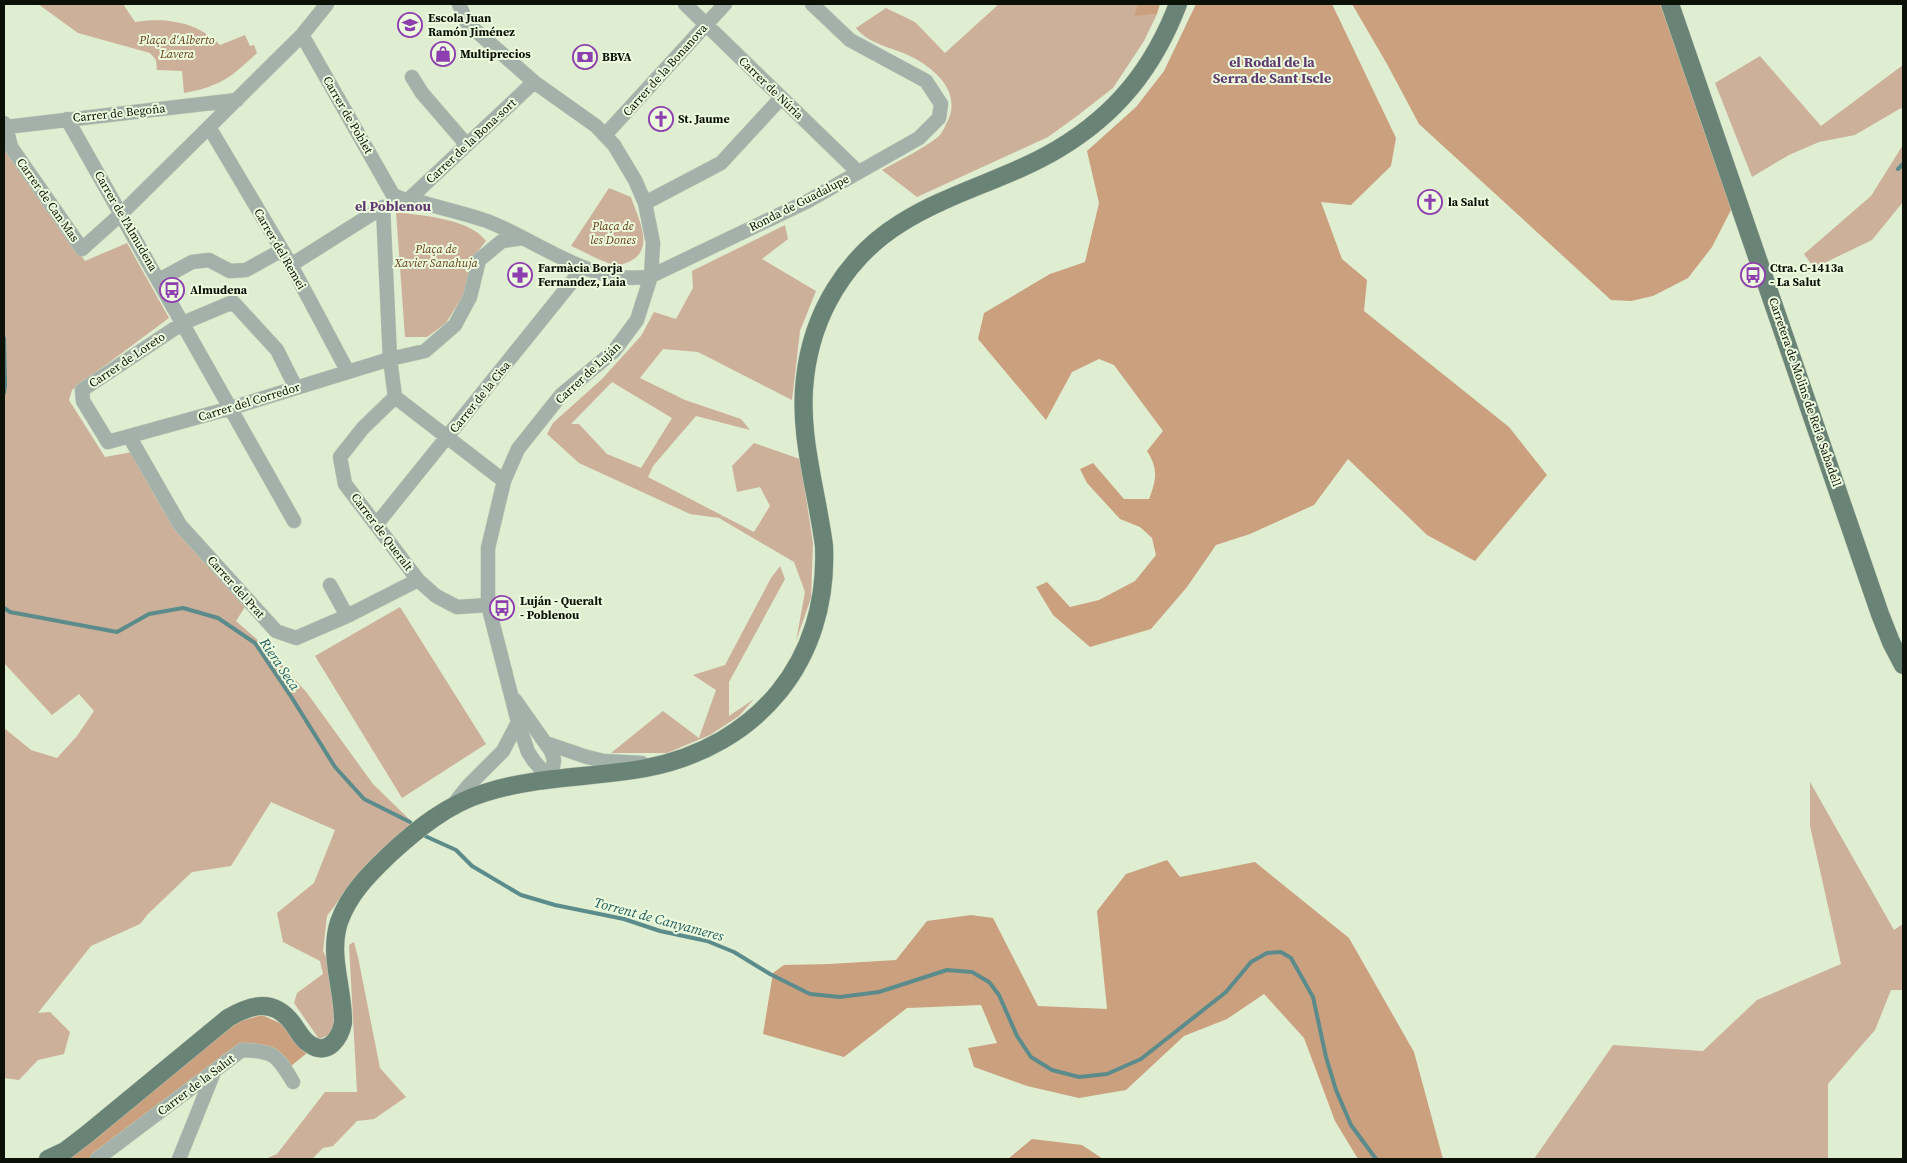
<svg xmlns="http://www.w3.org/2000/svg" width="1907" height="1163" font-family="'Source Serif 4',serif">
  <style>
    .green { fill: #cdb09a; fill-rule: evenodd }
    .forest { fill: #cba07f }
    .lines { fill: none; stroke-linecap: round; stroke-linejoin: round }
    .stream { stroke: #5b8c8b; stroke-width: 4 }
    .minor-casing { stroke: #bdcab1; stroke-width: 15 }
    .major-casing { stroke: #bdcab1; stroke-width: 19 }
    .minor { stroke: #a3b1aa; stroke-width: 14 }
    .major { stroke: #6a8377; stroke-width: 18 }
    .labels { text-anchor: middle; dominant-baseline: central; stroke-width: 4; stroke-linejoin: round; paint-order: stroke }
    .poi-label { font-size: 12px; font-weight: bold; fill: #0c1108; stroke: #ecfade; text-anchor: start }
    .park-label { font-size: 12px; font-style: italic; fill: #663c16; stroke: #ecfade }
    .street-label { font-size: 12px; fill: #0c1108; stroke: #ecfade }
    .neighbourhood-label { font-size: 14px; font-weight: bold; fill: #5f3971; stroke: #ecfade }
    .water-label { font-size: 14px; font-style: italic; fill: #225b5d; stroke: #ecfade }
  </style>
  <rect width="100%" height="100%" fill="#dfedd1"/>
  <!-- green -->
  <path class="green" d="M 38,4 L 123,4 L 135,22 C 166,17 198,22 220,45 L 245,35 L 250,46 L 254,45 L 257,53 C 230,78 221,86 184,93 L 182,71 L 157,70 L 156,60 L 150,53 L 78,33 Z
    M 999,4 L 1138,4 L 1135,15 L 1157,14 L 1144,41 L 1113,88 L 1077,116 L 1048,137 L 917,197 L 882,170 C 900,160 921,150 938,137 C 941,134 944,129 946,124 C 963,95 938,71 914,58 C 896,48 869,45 856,28 L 886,8 L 915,22 L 945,53 Z
    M 1760,56 L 1821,126 L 1903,65 L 1903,109 L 1901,108 L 1855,135 L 1819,142 L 1789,155 L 1752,177 L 1715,83 Z
    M 4,140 L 85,261 L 127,243 L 169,318 L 72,390 L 69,400 L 105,457 L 132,452 L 245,607 L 236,621 L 269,650 L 307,693 L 373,784 L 414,824 L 356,877 L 327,916 L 323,951 L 328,961 L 336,1021 L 329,1035 L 319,1039 L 294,1003 L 297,993 L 323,974 L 320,961 L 283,942 L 277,913 L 314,883 L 335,830 L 271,802 L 231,866 L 192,872 L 148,914 L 140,924 L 91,946 L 38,1013 L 50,1012 L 70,1032 L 64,1054 L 38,1060 L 19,1080 L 4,1078 L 4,728 L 31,750 L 57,758 L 77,736 L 94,711 L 79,694 L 52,715 L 4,663 Z
    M 1903,145 L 1903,202 L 1872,240 L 1814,268 L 1804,254 L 1871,196 Z
    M 609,188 L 631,197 C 637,216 655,247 632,260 C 627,263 620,266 614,265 C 600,261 585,252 571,246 Z
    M 396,212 C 423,216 469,218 486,241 L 472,259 L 464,294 L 446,323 L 427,337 L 405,337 Z
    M 785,225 L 788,239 L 762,259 L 816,291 L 800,331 L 792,400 L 698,352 L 663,349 L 640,378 L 685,400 L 741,419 L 750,430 L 696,416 L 653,466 L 648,477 L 754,532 L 770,506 L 760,487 L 737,492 L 732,466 L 754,443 L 800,459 L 813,543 L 811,598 L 796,641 L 805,592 L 794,562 L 719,518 L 690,514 L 579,463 L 547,434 L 553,423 L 602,379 L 641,336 L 654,312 L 676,319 L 693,288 L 692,271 ZM 612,382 L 672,418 L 641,468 L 607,454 L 579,424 L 571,424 Z
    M 780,566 L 785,579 L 729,682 L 729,716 L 754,699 L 739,716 L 710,735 L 667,753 L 611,753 L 663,711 L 699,738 L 716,690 L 693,675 L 725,665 L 771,578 Z
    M 400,607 L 486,744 L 402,798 L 315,656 Z
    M 1810,782 L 1894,930 L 1903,924 L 1903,990 L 1891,990 L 1875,1030 L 1828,1084 L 1828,1159 L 1534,1159 L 1613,1045 L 1703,1051 L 1757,1000 L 1841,964 L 1810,826 Z
    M 354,942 L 358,957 L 380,1068 L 406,1097 L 374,1119 L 357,1121 L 333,1146 L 323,1148 L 312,1159 L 265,1159 L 277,1154 L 325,1092 L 357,1092 L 349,945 Z"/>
  <!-- forest -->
  <path class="forest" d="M 1138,4 L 1160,4 L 1157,14 L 1134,16 Z
    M 1196,4 L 1332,4 L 1396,138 L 1391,166 L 1351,205 L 1321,202 L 1342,259 L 1367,280 L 1364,311 L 1509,427 L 1547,475 L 1475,561 L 1427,535 L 1348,459 L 1314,505 L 1250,534 L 1216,545 L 1187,587 L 1151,629 L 1090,647 L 1053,615 L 1036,587 L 1047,582 L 1070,607 L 1099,600 L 1135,581 L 1156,555 L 1152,538 L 1140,527 L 1120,519 L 1087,483 L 1080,469 L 1093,463 L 1124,499 L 1149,499 C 1157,479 1158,468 1147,451 L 1163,431 L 1114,365 L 1099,359 L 1072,372 L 1046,420 L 978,339 L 984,313 L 1050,274 L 1085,262 L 1099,203 L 1087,151 L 1136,107 L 1164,71 Z
    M 1352,4 L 1660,4 L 1733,206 L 1712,247 L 1688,278 L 1653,296 L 1631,301 L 1611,300 L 1419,124 L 1387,64 Z
    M 1167,860 L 1180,877 L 1255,862 L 1349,938 L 1414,1052 L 1443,1159 L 1358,1159 L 1335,1121 L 1304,1038 L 1264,994 L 1227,1019 L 1184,1036 L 1126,1090 L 1079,1098 L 1027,1086 L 974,1067 L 968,1048 L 997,1043 L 981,1005 L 907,1008 L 844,1057 L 763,1034 L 773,973 L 784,965 L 830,964 L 896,960 L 927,921 L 971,915 L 993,918 L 1038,1006 L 1107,1009 L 1097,911 L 1126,874 Z
    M 262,1015 L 284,1025 L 307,1053 L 286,1070 L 280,1060 L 242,1050 L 97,1159 L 64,1159 L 230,1024 Z
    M 1032,1139 L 1082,1145 L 1103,1159 L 1008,1159 Z"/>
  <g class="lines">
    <!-- stream -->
    <path class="stream" d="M 1898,169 L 1903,164
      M 4,338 L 5,385 L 4,393
      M 4,608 L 10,612 L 117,632 L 149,614 L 183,608 L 218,618 L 255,643 L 292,698 L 335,767 L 364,799 L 410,822
      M 425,836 L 456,850 L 472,866 L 521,895 L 555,905 L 624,919 L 660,931 L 707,941 L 734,952 L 770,974 L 810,994 L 840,997 L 879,992 L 947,970 L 972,972 L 989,982 L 999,995 L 1017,1036 L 1031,1057 L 1052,1070 L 1079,1077 L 1107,1074 L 1141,1059 L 1226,992 L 1251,962 L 1267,953 L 1281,952 L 1291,958 L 1313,997 L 1326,1057 L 1336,1090 L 1351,1125 L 1376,1159"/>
    <defs>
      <path id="minor" d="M 459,4 L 467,23 L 534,82 L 596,126 L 614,145 L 635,180 L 645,203 L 653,243 L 651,276 L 637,320 L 614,351 L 561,395 L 518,449 L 504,481 L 488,548 L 488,605 L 518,722 L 528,752 L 534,761 L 551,780
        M 685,4 L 858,172
        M 302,35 L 393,195 L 407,201 L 417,201 C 440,208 464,213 487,221 C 537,240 594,288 651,276 L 808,201 L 919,138 L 939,118 L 941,104 L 926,81 L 850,40 L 812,4
        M 412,77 L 422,93 L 466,144
        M 67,119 L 294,521
        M 4,123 L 6,127 L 237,100
        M 6,127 L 11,147 L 82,249 L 122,213 L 302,35 L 327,4
        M 209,127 L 291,265 L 348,372
        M 605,135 L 725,4
        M 407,201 L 534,82
        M 645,203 L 721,163 L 781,98
        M 291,265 L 383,207 L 390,359 L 395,397
        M 159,280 L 192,262 L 209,260 L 230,271 L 246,270 L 282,250
        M 296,388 L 277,350 L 233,302 L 183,323 L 82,390 L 83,401 L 108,442 L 231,408 L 390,359 L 425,351 L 455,325 L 470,297 L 479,260 L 502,241 L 523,238
        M 395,397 L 363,428 L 340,457 L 345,484 L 418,580 L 436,596 L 457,607 L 488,605
        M 395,397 L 504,481
        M 129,436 L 180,525 L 276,631 L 296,638 L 347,616 L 418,580
        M 376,525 L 583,268
        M 330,585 L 347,616
        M 515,700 L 551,751 L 554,760 L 551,780
        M 546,743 L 587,757 L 604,761 L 642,763
        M 453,805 L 468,786 L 503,751 L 518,722
        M 97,1159 L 242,1050 C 274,1051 277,1055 293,1082
        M 179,1159 L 214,1072"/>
      <path id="major" d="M 1670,4 L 1880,614 L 1891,642 L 1903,665
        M 48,1159 L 65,1151 L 86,1135 L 228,1018 C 252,1004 274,998 293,1024 C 298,1031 303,1041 311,1045 C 328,1056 340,1038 343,1023 C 344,990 328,956 339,922 C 349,894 368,875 390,854 C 417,829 448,804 484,793 C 536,776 592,778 646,768 C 758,746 829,661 824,546 C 817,491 798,434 805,378 C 812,314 846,257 901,223 C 950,192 1008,179 1058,149 C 1117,114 1154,67 1178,4"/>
    </defs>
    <!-- minor casing -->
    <use href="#minor" class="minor-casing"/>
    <!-- major casing -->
    <use href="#major" class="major-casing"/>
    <!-- minor -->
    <use href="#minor" class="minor"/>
    <!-- major -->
    <use href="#major" class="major"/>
  </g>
  <!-- icons -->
  <defs>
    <symbol id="school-ring" viewBox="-11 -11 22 22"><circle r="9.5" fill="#ecfade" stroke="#8e3faf" stroke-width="1.5"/><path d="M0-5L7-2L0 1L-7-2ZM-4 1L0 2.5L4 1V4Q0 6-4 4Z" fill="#8e3faf"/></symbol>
    <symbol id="shop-ring" viewBox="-11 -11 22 22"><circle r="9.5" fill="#ecfade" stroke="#8e3faf" stroke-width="1.5"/><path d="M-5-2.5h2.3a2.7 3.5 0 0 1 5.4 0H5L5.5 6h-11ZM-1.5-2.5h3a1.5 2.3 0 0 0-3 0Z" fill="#8e3faf"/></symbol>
    <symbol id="bank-ring" viewBox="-11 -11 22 22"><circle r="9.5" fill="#ecfade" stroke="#8e3faf" stroke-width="1.5"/><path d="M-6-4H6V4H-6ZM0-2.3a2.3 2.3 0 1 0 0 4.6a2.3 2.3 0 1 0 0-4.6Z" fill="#8e3faf"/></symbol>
    <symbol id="church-ring" viewBox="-11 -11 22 22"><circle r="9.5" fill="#ecfade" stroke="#8e3faf" stroke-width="1.5"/><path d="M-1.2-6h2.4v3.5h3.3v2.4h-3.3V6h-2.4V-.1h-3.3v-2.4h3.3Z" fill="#8e3faf"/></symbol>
    <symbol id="pharmacy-ring" viewBox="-11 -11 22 22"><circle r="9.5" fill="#ecfade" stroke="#8e3faf" stroke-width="1.5"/><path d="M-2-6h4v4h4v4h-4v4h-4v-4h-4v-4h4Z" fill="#8e3faf"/></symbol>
    <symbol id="bus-ring" viewBox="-11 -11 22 22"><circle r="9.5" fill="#ecfade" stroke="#8e3faf" stroke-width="1.5"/><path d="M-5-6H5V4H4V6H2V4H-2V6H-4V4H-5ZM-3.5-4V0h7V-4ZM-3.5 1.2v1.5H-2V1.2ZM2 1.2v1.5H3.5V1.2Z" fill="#8e3faf"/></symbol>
  </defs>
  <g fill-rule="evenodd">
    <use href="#school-ring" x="396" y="11" width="28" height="28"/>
    <use href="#shop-ring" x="429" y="40" width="28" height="28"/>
    <use href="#bank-ring" x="571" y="43" width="28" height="28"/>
    <use href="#church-ring" x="647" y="105" width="28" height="28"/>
    <use href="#church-ring" x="1416" y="188" width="28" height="28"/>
    <use href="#pharmacy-ring" x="506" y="261" width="28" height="28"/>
    <use href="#bus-ring" x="1739" y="261" width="28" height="28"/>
    <use href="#bus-ring" x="158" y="276" width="28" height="28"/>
    <use href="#bus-ring" x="488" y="594" width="28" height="28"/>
  </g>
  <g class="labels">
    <!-- poi labels -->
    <g class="poi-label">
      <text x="428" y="18">Escola Juan<tspan x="428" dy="14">Ramón Jiménez</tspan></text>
      <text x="460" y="54">Multiprecios</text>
      <text x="602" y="57">BBVA</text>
      <text x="678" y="119">St. Jaume</text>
      <text x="1448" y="202">la Salut</text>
      <text x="538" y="268">Farmàcia Borja<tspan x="538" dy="14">Fernandez, Laia</tspan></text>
      <text x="1770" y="268">Ctra. C-1413a<tspan x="1770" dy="14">- La Salut</tspan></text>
      <text x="190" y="290">Almudena</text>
      <text x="520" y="601">Luján - Queralt<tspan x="520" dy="14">- Poblenou</tspan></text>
    </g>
    <!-- park labels -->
    <g class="park-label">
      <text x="177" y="40">Plaça d'Alberto<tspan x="177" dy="14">Lavera</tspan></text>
      <text x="613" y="226">Plaça de<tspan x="613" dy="14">les Dones</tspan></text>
      <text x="436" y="249">Plaça de<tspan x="436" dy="14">Xavier Sanahuja</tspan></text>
    </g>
    <!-- street labels -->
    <g class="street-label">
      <text transform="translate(665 70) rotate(-48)">Carrer de la Bonanova</text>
      <text transform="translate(771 88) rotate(44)">Carrer de Núria</text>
      <text transform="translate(119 113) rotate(-6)">Carrer de Begoña</text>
      <text transform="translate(348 115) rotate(60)">Carrer de Poblet</text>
      <text transform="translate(471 141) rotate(-43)">Carrer de la Bona-sort</text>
      <text transform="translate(48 200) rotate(55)">Carrer de Can Mas</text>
      <text transform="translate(799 203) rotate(-27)">Ronda de Guadalupe</text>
      <text transform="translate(126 221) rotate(60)">Carrer de l'Almudena</text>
      <text transform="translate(280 249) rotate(60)">Carrer del Remei</text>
      <text transform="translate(127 360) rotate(-34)">Carrer de Loreto</text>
      <text transform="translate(588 373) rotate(-43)">Carrer de Luján</text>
      <text transform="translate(1805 392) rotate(71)">Carretera de Molins de Rei a Sabadell</text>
      <text transform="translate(480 397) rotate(-51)">Carrer de la Cisa</text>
      <text transform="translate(249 402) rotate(-17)">Carrer del Corredor</text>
      <text transform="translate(382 532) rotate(53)">Carrer de Queralt</text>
      <text transform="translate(236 587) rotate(48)">Carrer del Prat</text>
      <text transform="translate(196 1085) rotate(-37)">Carrer de la Salut</text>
    </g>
    <!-- neighbourhood labels -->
    <g class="neighbourhood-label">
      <text x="1272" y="62">el Rodal de la<tspan x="1272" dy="16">Serra de Sant Iscle</tspan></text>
      <text x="393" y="206">el Poblenou</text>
    </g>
    <!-- water labels -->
    <g class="water-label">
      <text transform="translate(280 664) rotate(56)">Riera Seca</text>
      <text transform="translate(659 919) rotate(15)">Torrent de Canyameres</text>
    </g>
  </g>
  <!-- border -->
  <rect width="1907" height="1163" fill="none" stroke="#0c1108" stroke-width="10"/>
</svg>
